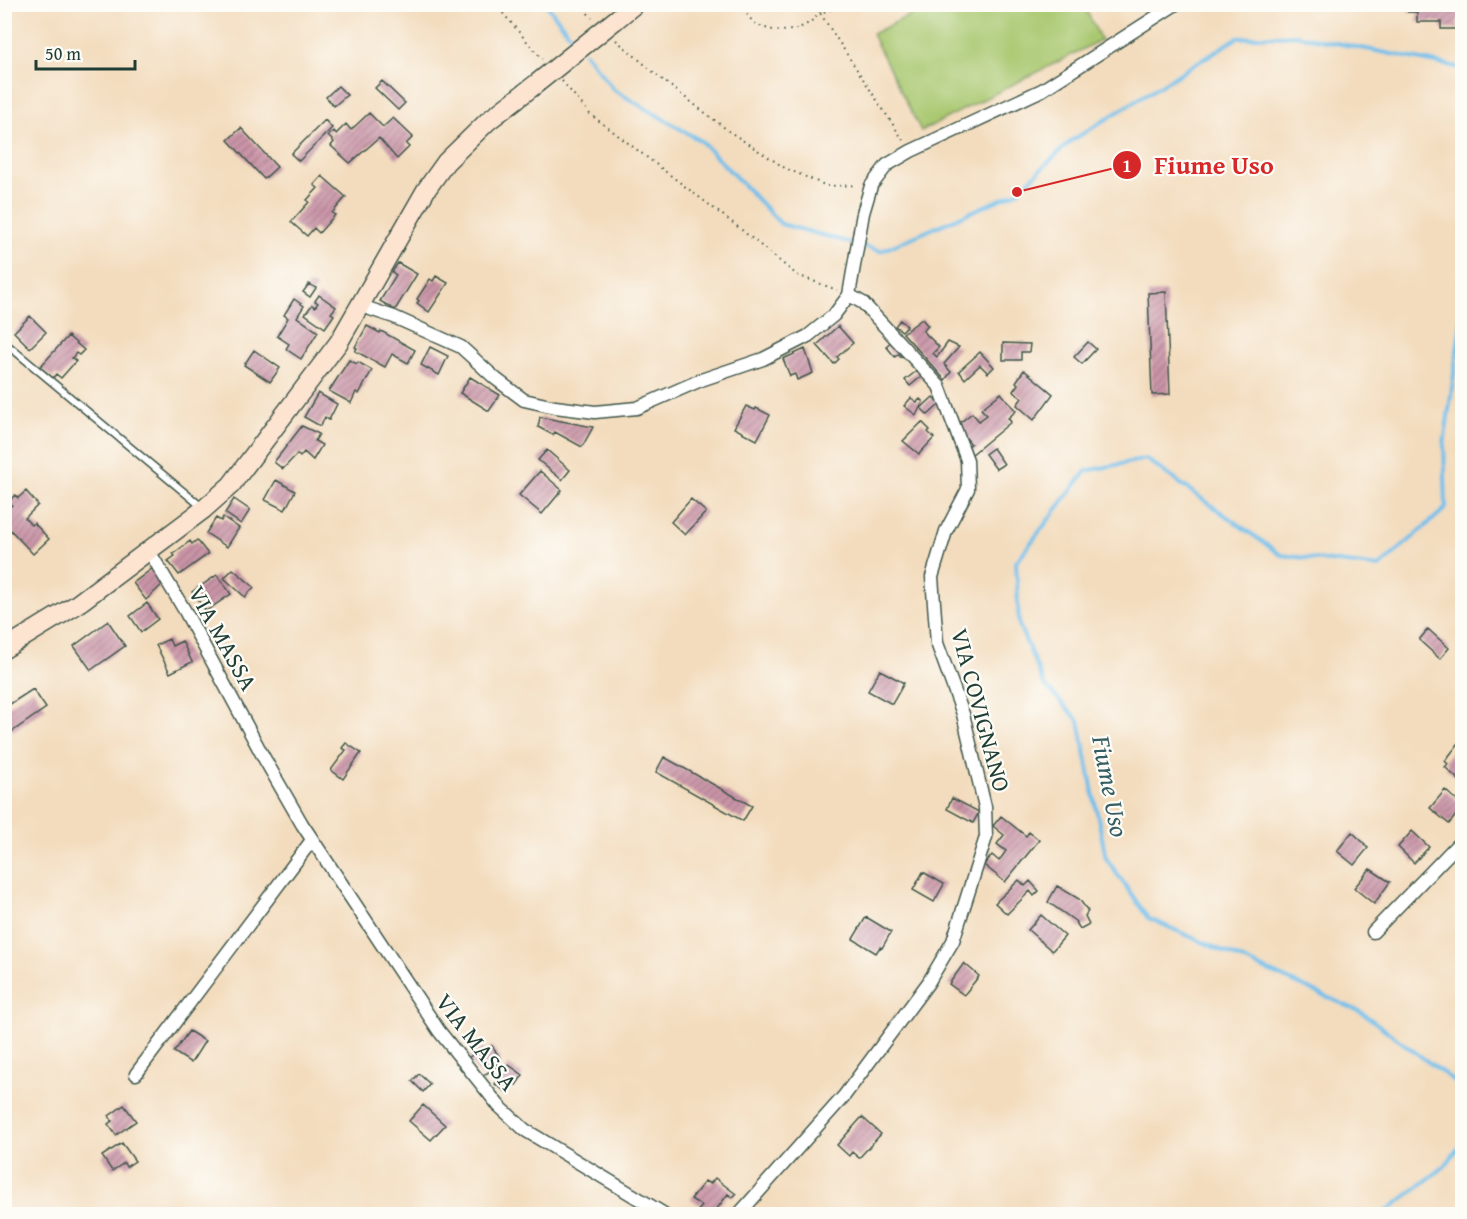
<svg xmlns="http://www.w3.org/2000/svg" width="1467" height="1219" font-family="'Gentium Book Plus',serif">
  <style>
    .pitch { fill: #a9c86f; stroke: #648252; stroke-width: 1.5 }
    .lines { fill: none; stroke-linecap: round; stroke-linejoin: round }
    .stream { stroke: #71bfeb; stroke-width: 4 }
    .building { fill: url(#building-hatch) }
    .lane-casing { stroke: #3f5549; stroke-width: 9 }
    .street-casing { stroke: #3f5549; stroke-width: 15 }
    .secondary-casing { stroke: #3f5549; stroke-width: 21 }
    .path { stroke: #3f5549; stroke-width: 2; stroke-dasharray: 1.5 4.5; stroke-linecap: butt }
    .lane { stroke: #fff; stroke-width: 6 }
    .street { stroke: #fff; stroke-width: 12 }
    .secondary { stroke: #fde4d1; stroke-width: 18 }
    .secondary-bridge-casing { stroke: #3f5549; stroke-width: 21; stroke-linecap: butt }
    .secondary-bridge { stroke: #fde4d1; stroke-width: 18 }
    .labels { text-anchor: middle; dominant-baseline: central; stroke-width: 4.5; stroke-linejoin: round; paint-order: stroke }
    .street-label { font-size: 24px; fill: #1f3d34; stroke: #fdfcf7 }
    .water-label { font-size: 26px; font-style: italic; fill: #345e62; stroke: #fdfcf7 }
    .leader { fill: none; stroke: #d62828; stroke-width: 2 }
    .callout-dot { fill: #d62828; stroke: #fdfcf7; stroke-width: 2 }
    .mark-label { font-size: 18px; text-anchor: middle; font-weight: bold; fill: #fff }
    .callout-label { font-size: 26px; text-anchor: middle; font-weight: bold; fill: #d62828; stroke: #fdfcf7; stroke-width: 4.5; stroke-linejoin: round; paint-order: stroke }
  </style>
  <defs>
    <pattern id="building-hatch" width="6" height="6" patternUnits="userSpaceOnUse" patternTransform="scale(1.5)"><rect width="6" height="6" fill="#ca94a7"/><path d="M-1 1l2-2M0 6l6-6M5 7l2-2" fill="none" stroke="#a37a89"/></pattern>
  </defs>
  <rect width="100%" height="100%" fill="#fdfcf7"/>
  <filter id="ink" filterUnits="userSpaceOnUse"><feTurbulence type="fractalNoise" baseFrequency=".0167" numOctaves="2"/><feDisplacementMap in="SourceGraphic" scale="12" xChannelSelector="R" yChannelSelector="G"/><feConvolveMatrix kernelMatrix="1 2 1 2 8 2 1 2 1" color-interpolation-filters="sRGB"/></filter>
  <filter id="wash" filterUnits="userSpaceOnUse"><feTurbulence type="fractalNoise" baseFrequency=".008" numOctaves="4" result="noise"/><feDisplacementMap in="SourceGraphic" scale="24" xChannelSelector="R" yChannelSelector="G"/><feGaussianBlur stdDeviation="1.35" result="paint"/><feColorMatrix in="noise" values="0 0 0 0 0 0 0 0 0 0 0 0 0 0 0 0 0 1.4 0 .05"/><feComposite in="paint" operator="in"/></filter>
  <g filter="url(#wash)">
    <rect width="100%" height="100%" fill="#f3dcbd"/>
    <!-- pitch -->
    <path class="pitch" d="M 1083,4 L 1101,40 L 921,131 L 872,34 L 930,5 Z"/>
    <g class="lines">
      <!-- stream -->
      <path class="stream" d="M 546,4 L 578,45
        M 585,53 L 614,90 L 701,141 L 781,224 L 881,251 L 1017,192 L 1071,141 L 1237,38 L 1296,35 L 1462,68
        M 1462,316 L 1444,445 L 1446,508 L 1379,567 L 1281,555 L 1146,459 L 1086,471 L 1016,562 L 1019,625 L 1044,684 L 1079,721 L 1106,858 L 1148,918 L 1361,1012 L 1462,1087
        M 1383,1214 L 1445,1166 L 1462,1143"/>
    </g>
    <g id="blocks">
      <!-- building -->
      <path class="building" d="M 1408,4 L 1462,4 L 1462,19 L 1458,19 L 1458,29 L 1441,29 L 1441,22 L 1417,22 L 1417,12 L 1408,12 Z
        M 382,81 L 405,103 L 398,110 L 375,88 Z
        M 338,86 L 347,95 L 334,106 L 326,97 Z
        M 369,113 L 383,127 L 393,118 L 413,137 L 406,144 L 409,147 L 397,159 L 379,138 L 350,163 L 331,146 L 334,142 L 328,136 L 334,131 L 336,134 L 346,124 L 351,130 Z
        M 325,120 L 332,128 L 299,161 L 291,154 Z
        M 241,128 L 277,167 L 264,179 L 228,140 Z
        M 322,176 L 346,197 L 332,213 L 335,215 L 319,233 L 314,228 L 307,236 L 291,222 L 309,202 L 307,200 L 318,188 L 314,185 Z
        M 398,263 L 417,274 L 395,310 L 380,301 L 396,275 L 392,272 Z
        M 436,276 L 448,283 L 429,312 L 417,303 L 419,301 L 417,299 L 430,279 L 433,281 Z
        M 309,284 L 316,288 L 310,297 L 303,292 Z
        M 1166,292 L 1170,394 L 1152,395 L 1148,293 Z
        M 319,295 L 336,307 L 331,313 L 334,315 L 325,328 L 305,314 L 312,305 L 315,307 L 318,303 L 315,301 Z
        M 294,299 L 304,306 L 297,317 L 318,332 L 301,359 L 286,349 L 289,344 L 277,336 L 288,318 L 284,315 Z
        M 30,316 L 46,332 L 30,348 L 14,332 Z
        M 922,319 L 928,326 L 923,331 L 939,347 L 933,353 L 937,357 L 948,342 L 959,347 L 944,364 L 951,372 L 945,380 L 903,333 Z
        M 900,320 L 907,326 L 902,331 L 895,326 Z
        M 367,326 L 380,333 L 381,331 L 415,350 L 408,363 L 392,354 L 385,367 L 355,351 L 357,348 L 355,347 Z
        M 838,326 L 853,343 L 837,357 L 839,359 L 834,364 L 817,345 Z
        M 68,336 L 84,350 L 79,355 L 76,353 L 72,358 L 76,361 L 61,378 L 56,374 L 53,378 L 40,367 Z
        M 893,340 L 904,354 L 901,357 L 898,354 L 895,357 L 886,346 Z
        M 1088,342 L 1096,349 L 1082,364 L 1074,357 Z
        M 1003,343 L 1030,344 L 1029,352 L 1021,352 L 1021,360 L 1003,360 Z
        M 430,347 L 448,356 L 439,375 L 421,365 Z
        M 805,349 L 813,373 L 797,380 L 795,374 L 790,376 L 783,359 Z
        M 254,350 L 280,368 L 270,382 L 244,365 Z
        M 980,352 L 994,367 L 988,373 L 980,365 L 965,379 L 959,371 Z
        M 349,360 L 357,364 L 358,362 L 372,370 L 359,394 L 356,392 L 351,403 L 329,391 Z
        M 918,370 L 923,375 L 910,386 L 905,380 Z
        M 1024,370 L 1053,394 L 1034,420 L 1017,405 L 1022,398 L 1013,391 L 1018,384 L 1016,382 Z
        M 470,377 L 500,395 L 489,411 L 460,393 Z
        M 318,393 L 337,404 L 329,420 L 325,417 L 320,426 L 304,417 Z
        M 1001,393 L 1016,411 L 1008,418 L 1011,422 L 971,455 L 965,449 L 971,444 L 956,426 L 972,413 L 979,421 L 987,415 L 981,409 Z
        M 933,397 L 940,404 L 928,415 L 921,408 Z
        M 911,398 L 917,402 L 920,399 L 923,402 L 916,415 L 904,406 Z
        M 746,406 L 755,410 L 756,408 L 770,415 L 757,440 L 734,428 Z
        M 540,417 L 593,427 L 582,447 L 555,432 L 553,435 L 538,427 Z
        M 922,422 L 930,430 L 928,432 L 934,438 L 919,454 L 903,441 Z
        M 302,426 L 319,434 L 315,441 L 322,445 L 313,460 L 304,452 L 300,457 L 297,454 L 283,469 L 274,462 Z
        M 993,448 L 1004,464 L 996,469 L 985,454 Z
        M 547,450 L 570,470 L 562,480 L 538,460 Z
        M 540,471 L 562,490 L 542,514 L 519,495 Z
        M 276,480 L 295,491 L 285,510 L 265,500 Z
        M 26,491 L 38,505 L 25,518 L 31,525 L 34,523 L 49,539 L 33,554 L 4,523 L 4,512 L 12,505 L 9,501 L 15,495 L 18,498 Z
        M 234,499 L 250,510 L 241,524 L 225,513 Z
        M 691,499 L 706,512 L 685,535 L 671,522 Z
        M 223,517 L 239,528 L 227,547 L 206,533 L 216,518 L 221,521 Z
        M 197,540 L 208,554 L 179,575 L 168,561 L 175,556 L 173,554 L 190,541 L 192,544 Z
        M 153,568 L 164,583 L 146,600 L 133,583 Z
        M 233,569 L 254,587 L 245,597 L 224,578 Z
        M 217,575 L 231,594 L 206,611 L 192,592 Z
        M 147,603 L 158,619 L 141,632 L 130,616 Z
        M 108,621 L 125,646 L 91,670 L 74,646 Z
        M 1428,629 L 1449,648 L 1440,659 L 1419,640 Z
        M 169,639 L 172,646 L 182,641 L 192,662 L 170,673 L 156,645 Z
        M 880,670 L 904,683 L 892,704 L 868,691 Z
        M 33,689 L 46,708 L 13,731 L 4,718 L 4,708 Z
        M 1462,739 L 1462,783 L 1445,767 L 1448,764 L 1445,761 Z
        M 346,743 L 361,753 L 343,779 L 331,770 L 346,750 L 342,748 Z
        M 664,757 L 752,806 L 743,821 L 656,772 Z
        M 1445,790 L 1462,805 L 1462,808 L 1449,824 L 1430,808 Z
        M 952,798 L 979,812 L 973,823 L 947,809 Z
        M 1001,816 L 1026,836 L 1029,832 L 1039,840 L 1005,882 L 984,865 L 992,855 L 999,861 L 1006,851 L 997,844 L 1004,835 L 993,826 Z
        M 1412,831 L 1429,847 L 1414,863 L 1398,847 Z
        M 1352,832 L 1365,844 L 1364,845 L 1368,848 L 1354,865 L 1337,851 Z
        M 1370,869 L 1390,882 L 1374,904 L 1354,888 Z
        M 923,872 L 944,884 L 934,902 L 913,890 Z
        M 1019,880 L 1025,886 L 1030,881 L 1039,891 L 1034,896 L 1030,891 L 1007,914 L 995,903 Z
        M 1057,886 L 1079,899 L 1088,911 L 1085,916 L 1089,924 L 1080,929 L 1075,921 L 1048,902 Z
        M 1041,915 L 1065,936 L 1052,951 L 1028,930 Z
        M 866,917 L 891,932 L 882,948 L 880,947 L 876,953 L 853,939 Z
        M 964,963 L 979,976 L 964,995 L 949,984 Z
        M 189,1031 L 205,1041 L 191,1063 L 174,1052 Z
        M 492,1046 L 501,1059 L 496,1063 L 498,1066 L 481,1077 L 468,1058 L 483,1048 L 485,1051 Z
        M 509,1065 L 523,1075 L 516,1085 L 513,1082 L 506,1092 L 495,1084 Z
        M 419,1074 L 430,1084 L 423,1092 L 412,1081 Z
        M 124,1105 L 136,1121 L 116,1135 L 108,1124 L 112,1121 L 109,1116 Z
        M 423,1105 L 445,1125 L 431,1140 L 409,1121 Z
        M 862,1117 L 881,1134 L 859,1158 L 852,1152 L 849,1156 L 837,1145 Z
        M 122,1143 L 135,1161 L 126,1167 L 124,1163 L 112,1171 L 102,1156 Z
        M 715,1178 L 736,1194 L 732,1198 L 728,1194 L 713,1214 L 698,1214 L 696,1213 L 702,1206 L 691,1199 L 705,1181 L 710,1184 Z"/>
    </g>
  </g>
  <g filter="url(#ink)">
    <use href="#blocks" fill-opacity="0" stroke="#3f5549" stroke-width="1.5"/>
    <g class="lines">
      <defs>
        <path id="lane" d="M 4,342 L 202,507"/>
        <path id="street" d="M 361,306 L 394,317 L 461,347 L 496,379 L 524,400 L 555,407 L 595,412 L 637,408 L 701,380 L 763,359 L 808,336 L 834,315 L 849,295 L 863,213 L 871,186 L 887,165 L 911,151 L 1042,90 L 1176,4
          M 149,551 L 185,611 L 264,758 L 302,824 L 439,1031 L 499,1106 L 525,1130 L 664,1214
          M 1373,932 L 1462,840
          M 136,1074 L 312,840
          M 739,1214 L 844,1096 L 928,983 L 953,941 L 986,837 L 985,807 L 963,714 L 937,643 L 932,577 L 946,531 L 968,489 L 967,460 L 939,386 L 863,303 L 849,295"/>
        <path id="secondary" d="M 618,18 L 635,4
          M 4,649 L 76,605 L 204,509 L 231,485 L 339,342 L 426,190 L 446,162 L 488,121 L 536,84"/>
      </defs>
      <!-- lane casing -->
      <use href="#lane" class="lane-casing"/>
      <!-- street casing -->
      <use href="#street" class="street-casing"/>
      <!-- secondary casing -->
      <use href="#secondary" class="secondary-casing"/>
      <!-- path -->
      <path class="path" d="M 495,4 L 542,59
        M 580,4 L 592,18
        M 740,4 C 744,10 749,19 755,23 C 779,38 813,31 824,4
        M 848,4 L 820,13 L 903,140
        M 616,40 L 664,81 L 730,132 L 785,168 L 827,186 L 857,185
        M 562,81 L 590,114 L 733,223 L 797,275 L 837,290"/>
      <!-- lane -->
      <use href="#lane" class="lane"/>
      <!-- street -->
      <use href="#street" class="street"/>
      <!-- secondary -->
      <use href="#secondary" class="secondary"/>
      <defs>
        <path id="secondary-bridge" d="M 536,84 L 618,18"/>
      </defs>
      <!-- secondary-bridge casing -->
      <use href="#secondary-bridge" class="secondary-bridge-casing"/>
      <!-- secondary-bridge -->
      <use href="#secondary-bridge" class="secondary-bridge"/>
    </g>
  </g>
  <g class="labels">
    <!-- street labels -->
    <g class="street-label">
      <text transform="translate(223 638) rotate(61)">VIA MASSA</text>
      <text transform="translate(981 710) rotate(75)">VIA COVIGNANO</text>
      <text transform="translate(477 1042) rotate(52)">VIA MASSA</text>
    </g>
    <!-- water labels -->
    <g class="water-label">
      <text transform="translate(1111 786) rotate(79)">Fiume Uso</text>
    </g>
  </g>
  <!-- callouts -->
  <path class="leader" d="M1017 192L1127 165"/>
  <g class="callout-dot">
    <circle cx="1017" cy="192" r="6"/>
    <circle cx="1127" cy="165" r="15"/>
  </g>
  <g class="mark-label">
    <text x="1127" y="172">1</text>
  </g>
  <g class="callout-label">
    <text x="1214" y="174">Fiume Uso</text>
  </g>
  <!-- margin -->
  <rect width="1467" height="1219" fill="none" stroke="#fdfcf7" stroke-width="24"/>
  <!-- scale -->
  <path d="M36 60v9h99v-9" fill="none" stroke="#1f3d34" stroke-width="3"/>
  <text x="45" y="60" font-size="18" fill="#1f3d34" stroke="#fdfcf7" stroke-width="4.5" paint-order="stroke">50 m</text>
</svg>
